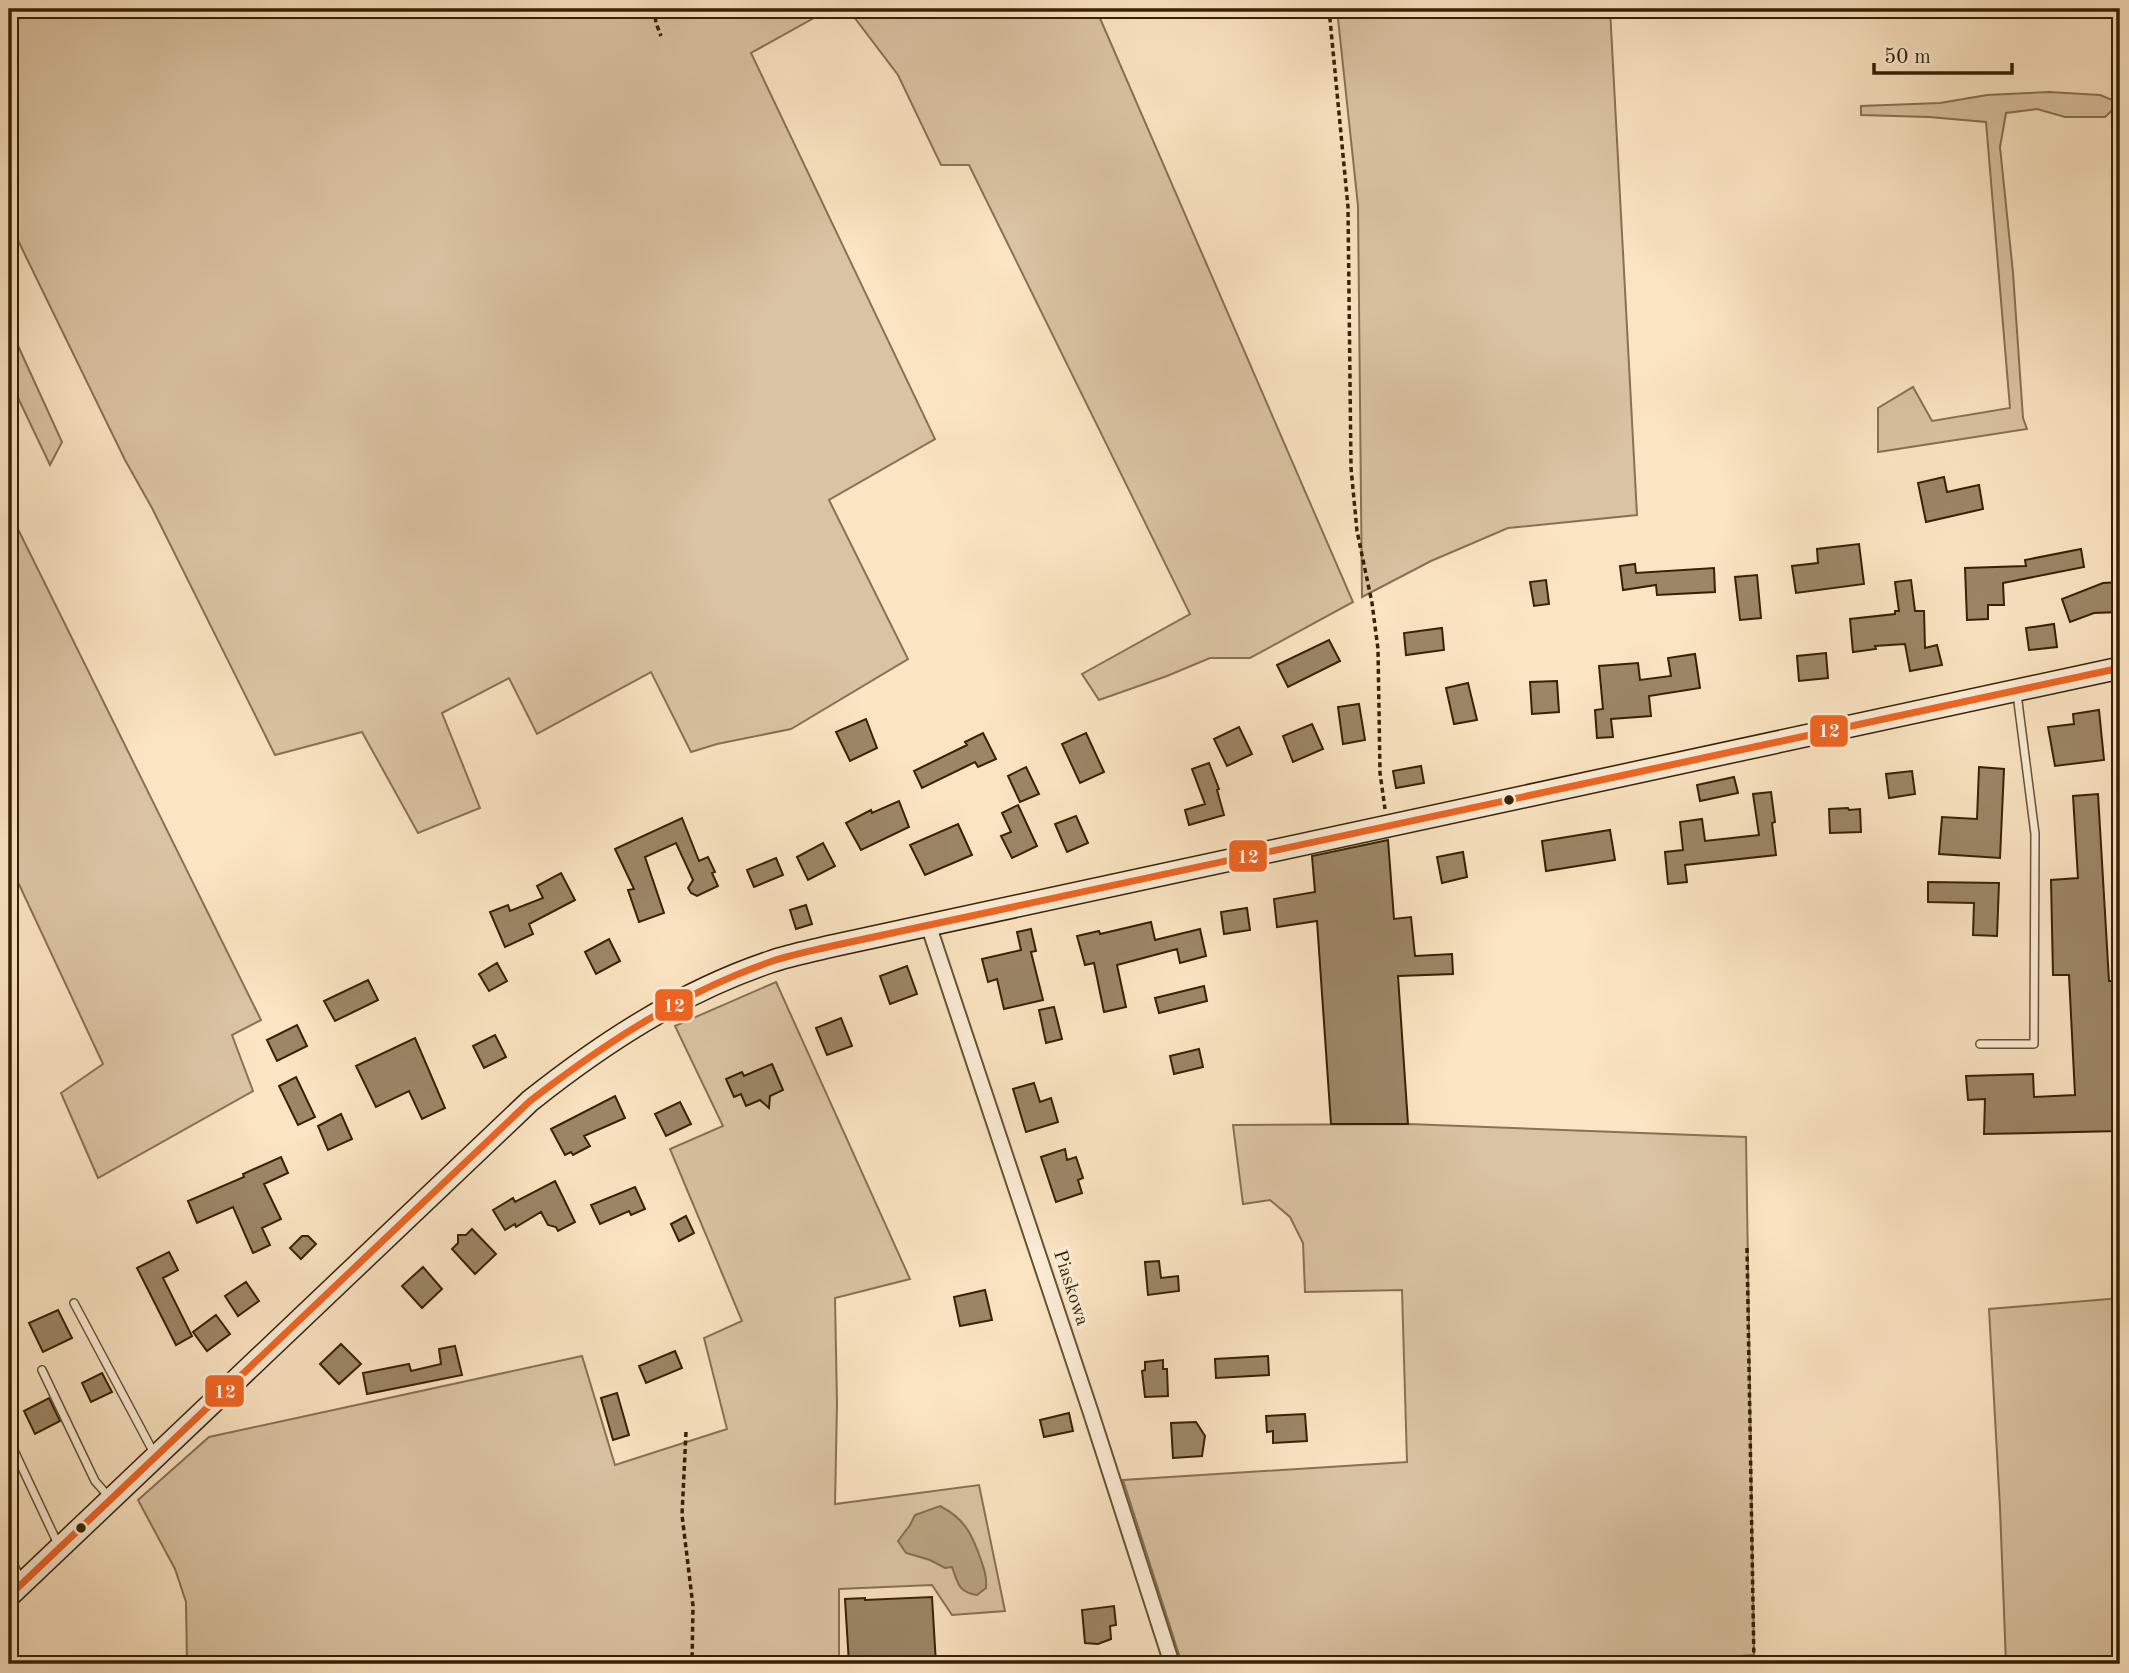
<svg xmlns="http://www.w3.org/2000/svg" width="2129" height="1673" font-family="'Old Standard TT',serif">
  <style>
    .green { fill: #dac3a2; stroke: #887252; stroke-width: 2 }
    .water { fill: #b8a281; stroke: #846e4f; stroke-width: 2 }
    .building { fill: #9c8666; stroke: #362103; stroke-width: 2 }
    .lines { fill: none; stroke-linecap: round; stroke-linejoin: round }
    .service-casing { stroke: #675233; stroke-width: 10 }
    .minor-casing { stroke: #675233; stroke-width: 18 }
    .secondary-casing { stroke: #362103; stroke-width: 24 }
    .path { stroke: #362103; stroke-width: 3.5; stroke-dasharray: 5 3.5; stroke-linecap: butt }
    .service { stroke: #fcedd7; stroke-width: 7 }
    .minor { stroke: #fcedd7; stroke-width: 14 }
    .secondary { stroke: #fcedd7; stroke-width: 21 }
    .bus-1-casing { stroke: #fcedd7; stroke-width: 12 }
    .bus-1 { stroke: #f26522; stroke-width: 7 }
    .bus-dot { fill: #362103; stroke: #fcedd7; stroke-width: 2.5 }
    .labels { text-anchor: middle; dominant-baseline: central; stroke-width: 7; stroke-linejoin: round; paint-order: stroke }
    .street-label { font-size: 19px; fill: #362103; stroke: #fcedd7 }
    .line-badge { stroke: #fcedd7; stroke-width: 2.5 }
    .badge-label { font-size: 19px; text-anchor: middle; font-weight: bold; fill: #fff }
  </style>
  <rect width="100%" height="100%" fill="#fbe4c2"/>
  <filter id="stains"><feTurbulence type="fractalNoise" baseFrequency=".00286" numOctaves="4"/><feColorMatrix values="0 0 0 0 .2 0 0 0 0 .09 0 0 0 0 .02 0 0 0 .5 -.17"/></filter>
  <radialGradient id="worn" r=".72"><stop offset=".6" stop-color="#630" stop-opacity="0"/><stop offset="1" stop-color="#630" stop-opacity=".3"/></radialGradient>
  <!-- green -->
  <path class="green" d="M 9,9 L 830,9 L 751,53 L 935,439 L 829,500 L 908,659 L 791,729 L 717,744 L 691,752 L 651,672 L 537,734 L 509,678 L 442,713 L 480,808 L 418,833 L 362,732 L 275,755 L 152,508 L 125,460 L 9,222 Z
    M 848,9 L 1096,9 L 1353,602 L 1250,658 L 1210,658 L 1167,676 L 1099,700 L 1082,674 L 1190,614 L 969,165 L 941,165 L 898,75 Z
    M 1337,9 L 1610,9 L 1637,515 L 1508,528 L 1431,561 L 1362,597 L 1358,206 Z
    M 2049,92 L 2100,95 L 2120,103 L 2105,117 L 2065,117 L 2037,109 L 2006,113 L 2000,147 L 2013,273 L 2023,418 L 2027,429 L 1878,452 L 1878,408 L 1913,387 L 1932,421 L 2010,408 L 1986,122 L 1929,117 L 1861,115 L 1861,106 L 1940,103 L 1987,95 Z
    M 9,326 L 62,442 L 50,465 L 9,379 Z
    M 9,511 L 261,1020 L 232,1035 L 253,1091 L 98,1178 L 61,1093 L 103,1064 L 9,863 Z
    M 776,982 L 910,1279 L 835,1298 L 837,1404 L 835,1504 L 979,1485 L 1005,1611 L 952,1615 L 932,1585 L 839,1589 L 839,1664 L 187,1664 L 186,1602 L 175,1569 L 138,1500 L 209,1437 L 582,1356 L 615,1465 L 727,1429 L 704,1338 L 742,1321 L 670,1149 L 723,1126 L 675,1026 Z
    M 1408,1124 L 1746,1137 L 1754,1655 L 1669,1661 L 1668,1664 L 1182,1664 L 1123,1480 L 1407,1462 L 1402,1290 L 1305,1292 L 1303,1243 L 1290,1217 L 1270,1200 L 1243,1204 L 1233,1125 Z
    M 2120,1298 L 2120,1664 L 2006,1664 L 2000,1508 L 1989,1309 Z"/>
  <!-- water -->
  <path class="water" d="M 940,1506 C 965,1519 972,1534 981,1560 C 984,1569 987,1577 986,1588 L 977,1595 C 958,1592 958,1583 952,1567 L 945,1568 L 930,1560 L 906,1553 L 898,1541 L 910,1525 L 915,1515 Z"/>
  <!-- building -->
  <path class="building" d="M 1944,477 L 1947,492 L 1979,485 L 1983,509 L 1926,522 L 1918,483 Z
    M 1859,544 L 1864,584 L 1796,593 L 1792,566 L 1818,563 L 1817,549 Z
    M 2081,549 L 2084,567 L 2003,583 L 2004,605 L 1988,605 L 1988,619 L 1967,620 L 1965,568 L 2026,566 L 2025,560 Z
    M 1635,564 L 1636,573 L 1714,568 L 1715,592 L 1657,595 L 1656,585 L 1623,590 L 1620,566 Z
    M 1757,575 L 1761,618 L 1740,620 L 1735,577 Z
    M 1546,580 L 1549,604 L 1534,606 L 1530,582 Z
    M 1911,580 L 1915,611 L 1924,611 L 1925,648 L 1937,645 L 1942,665 L 1910,671 L 1905,644 L 1875,646 L 1876,649 L 1853,652 L 1850,619 L 1895,614 L 1895,611 L 1899,611 L 1895,582 Z
    M 2120,582 L 2120,612 L 2094,613 L 2070,622 L 2062,599 L 2103,583 Z
    M 2054,624 L 2057,647 L 2029,650 L 2026,628 Z
    M 1442,628 L 1444,650 L 1406,655 L 1404,633 Z
    M 1329,640 L 1340,661 L 1288,687 L 1277,665 Z
    M 1826,653 L 1828,678 L 1799,681 L 1797,656 Z
    M 1695,654 L 1700,688 L 1649,696 L 1651,716 L 1611,719 L 1613,737 L 1597,738 L 1595,710 L 1603,709 L 1599,666 L 1638,663 L 1640,680 L 1671,676 L 1668,658 Z
    M 1557,681 L 1559,712 L 1532,714 L 1530,682 Z
    M 1468,683 L 1477,720 L 1454,724 L 1446,688 Z
    M 1359,704 L 1365,740 L 1343,744 L 1338,707 Z
    M 2099,710 L 2104,760 L 2055,766 L 2048,727 L 2074,724 L 2073,714 Z
    M 866,719 L 877,748 L 850,761 L 836,732 Z
    M 1312,724 L 1323,749 L 1293,762 L 1283,736 Z
    M 1239,727 L 1252,754 L 1227,766 L 1214,739 Z
    M 983,733 L 996,759 L 978,767 L 975,762 L 922,788 L 914,771 L 967,745 L 965,742 Z
    M 1086,733 L 1104,772 L 1080,783 L 1062,744 Z
    M 1209,763 L 1219,789 L 1217,790 L 1224,815 L 1189,825 L 1185,810 L 1205,804 L 1192,769 Z
    M 1421,766 L 1424,783 L 1396,788 L 1393,771 Z
    M 1026,767 L 1039,794 L 1020,802 L 1008,776 Z
    M 1979,767 L 2004,769 L 2000,858 L 1939,854 L 1942,817 L 1977,819 Z
    M 1912,771 L 1915,794 L 1889,798 L 1886,774 Z
    M 1734,777 L 1738,793 L 1700,801 L 1697,785 Z
    M 1771,792 L 1775,822 L 1772,823 L 1776,855 L 1685,865 L 1687,882 L 1668,884 L 1665,852 L 1683,850 L 1680,822 L 1702,819 L 1705,841 L 1759,835 L 1753,794 Z
    M 2098,794 L 2109,981 L 2112,981 L 2120,1131 L 1984,1134 L 1985,1099 L 1968,1100 L 1966,1076 L 2033,1074 L 2034,1097 L 2075,1095 L 2069,975 L 2053,975 L 2051,880 L 2078,878 L 2073,796 Z
    M 899,801 L 909,827 L 861,850 L 846,823 L 871,810 L 872,813 Z
    M 1018,805 L 1037,846 L 1012,858 L 1001,836 L 1011,832 L 1002,813 Z
    M 1848,808 L 1849,810 L 1860,809 L 1861,832 L 1830,833 L 1829,809 Z
    M 1076,816 L 1088,843 L 1067,852 L 1055,824 Z
    M 682,818 L 699,861 L 708,857 L 715,872 L 712,873 L 718,886 L 697,896 L 691,893 L 688,888 L 693,880 L 676,843 L 645,857 L 664,913 L 639,922 L 628,890 L 634,889 L 615,849 Z
    M 958,824 L 972,855 L 925,875 L 910,845 Z
    M 1610,830 L 1615,860 L 1546,871 L 1542,841 Z
    M 1388,840 L 1394,919 L 1411,917 L 1415,956 L 1452,954 L 1453,974 L 1398,976 L 1408,1124 L 1331,1124 L 1317,921 L 1277,927 L 1274,899 L 1315,892 L 1312,856 Z
    M 823,843 L 835,866 L 808,880 L 797,857 Z
    M 1463,852 L 1467,877 L 1442,883 L 1437,857 Z
    M 776,858 L 783,875 L 754,887 L 747,870 Z
    M 561,873 L 575,900 L 529,924 L 533,934 L 505,947 L 490,912 L 508,905 L 510,911 L 543,898 L 537,886 Z
    M 1928,882 L 1999,883 L 1997,936 L 1973,935 L 1974,903 L 1928,902 Z
    M 806,905 L 812,924 L 796,929 L 790,910 Z
    M 1247,908 L 1250,930 L 1224,934 L 1221,912 Z
    M 1151,922 L 1155,940 L 1200,929 L 1206,956 L 1180,963 L 1177,949 L 1117,965 L 1126,1007 L 1104,1012 L 1094,963 L 1085,965 L 1077,936 L 1099,931 L 1100,934 Z
    M 1031,929 L 1036,951 L 1031,952 L 1043,1000 L 1004,1009 L 997,979 L 988,982 L 982,959 L 1021,950 L 1017,932 Z
    M 609,939 L 620,961 L 596,974 L 585,952 Z
    M 497,963 L 507,981 L 489,991 L 479,974 Z
    M 907,966 L 917,994 L 890,1004 L 880,976 Z
    M 368,980 L 378,1000 L 335,1021 L 324,1001 Z
    M 1204,986 L 1207,1001 L 1159,1013 L 1155,998 Z
    M 1054,1007 L 1062,1039 L 1046,1043 L 1039,1010 Z
    M 841,1018 L 852,1046 L 827,1055 L 816,1028 Z
    M 297,1025 L 307,1046 L 277,1061 L 267,1040 Z
    M 495,1035 L 506,1057 L 484,1068 L 473,1046 Z
    M 415,1038 L 445,1108 L 422,1119 L 409,1091 L 376,1107 L 356,1066 Z
    M 1199,1049 L 1203,1067 L 1174,1074 L 1170,1056 Z
    M 772,1064 L 783,1090 L 770,1096 L 769,1108 L 760,1100 L 746,1106 L 741,1094 L 734,1097 L 726,1079 L 742,1072 L 744,1076 Z
    M 296,1077 L 315,1117 L 298,1125 L 279,1086 Z
    M 1034,1083 L 1040,1102 L 1051,1098 L 1058,1122 L 1026,1132 L 1013,1089 Z
    M 615,1096 L 625,1118 L 584,1136 L 590,1146 L 573,1155 L 571,1152 L 565,1155 L 551,1129 Z
    M 680,1102 L 691,1124 L 666,1136 L 655,1114 Z
    M 341,1114 L 352,1139 L 328,1150 L 318,1126 Z
    M 1065,1149 L 1067,1160 L 1076,1157 L 1083,1178 L 1078,1180 L 1082,1193 L 1056,1202 L 1041,1157 Z
    M 281,1157 L 288,1173 L 264,1184 L 281,1219 L 262,1228 L 270,1245 L 253,1253 L 233,1207 L 197,1223 L 188,1201 L 244,1177 L 243,1174 Z
    M 555,1181 L 575,1222 L 558,1231 L 556,1227 L 548,1225 L 541,1212 L 516,1227 L 515,1224 L 505,1230 L 493,1210 L 513,1198 L 515,1202 Z
    M 635,1187 L 645,1209 L 631,1215 L 629,1211 L 600,1224 L 591,1205 Z
    M 686,1216 L 694,1233 L 679,1241 L 671,1224 Z
    M 472,1229 L 496,1254 L 475,1274 L 452,1249 L 458,1243 L 458,1235 L 466,1235 Z
    M 302,1236 L 308,1236 L 316,1244 L 301,1259 L 290,1248 Z
    M 169,1252 L 178,1270 L 163,1278 L 192,1336 L 176,1345 L 137,1268 Z
    M 1159,1261 L 1161,1278 L 1178,1276 L 1179,1291 L 1148,1295 L 1145,1262 Z
    M 423,1267 L 442,1289 L 422,1308 L 402,1286 Z
    M 246,1282 L 259,1301 L 238,1316 L 225,1296 Z
    M 985,1290 L 992,1320 L 960,1326 L 954,1297 Z
    M 58,1310 L 72,1338 L 43,1352 L 29,1323 Z
    M 216,1315 L 230,1334 L 207,1351 L 193,1332 Z
    M 341,1344 L 361,1364 L 339,1384 L 320,1364 Z
    M 455,1346 L 462,1375 L 367,1394 L 363,1373 L 409,1364 L 411,1371 L 441,1364 L 439,1349 Z
    M 675,1351 L 682,1368 L 646,1383 L 639,1366 Z
    M 1268,1356 L 1269,1375 L 1216,1378 L 1215,1359 Z
    M 1163,1360 L 1163,1369 L 1167,1369 L 1168,1396 L 1145,1397 L 1142,1371 L 1145,1370 L 1145,1362 Z
    M 102,1373 L 112,1392 L 91,1402 L 82,1383 Z
    M 617,1393 L 629,1435 L 613,1440 L 601,1398 Z
    M 49,1398 L 60,1421 L 35,1434 L 24,1411 Z
    M 1069,1413 L 1073,1431 L 1044,1437 L 1040,1420 Z
    M 1305,1414 L 1307,1441 L 1273,1443 L 1273,1431 L 1267,1432 L 1266,1416 Z
    M 1196,1422 L 1205,1436 L 1202,1456 L 1173,1458 L 1171,1423 Z
    M 932,1597 L 936,1664 L 849,1664 L 845,1599 L 865,1598 L 865,1600 Z
    M 1114,1606 L 1116,1625 L 1110,1626 L 1111,1639 L 1098,1644 L 1085,1643 L 1082,1610 Z"/>
  <g class="lines">
    <defs>
      <path id="service" d="M 1980,1044 L 2034,1044 L 2035,834 L 2017,694
        M 74,1303 L 155,1455
        M 42,1370 L 95,1481 L 110,1498
        M 9,1440 L 58,1544
        M 9,1554 L 20,1579"/>
      <path id="minor" d="M 928,924 L 1090,1410 L 1172,1664"/>
      <path id="secondary" d="M 9,1596 L 530,1101 C 603,1043 681,992 770,962 C 790,955 812,951 832,946 L 2120,668"/>
    </defs>
    <!-- service casing -->
    <use href="#service" class="service-casing"/>
    <!-- minor casing -->
    <use href="#minor" class="minor-casing"/>
    <!-- secondary casing -->
    <use href="#secondary" class="secondary-casing"/>
    <!-- path -->
    <path class="path" d="M 654,9 L 656,23 L 661,36
      M 1329,9 L 1348,207 L 1351,468 L 1357,531 L 1372,603 L 1378,649 L 1380,773 L 1385,809
      M 1747,1248 L 1754,1664
      M 686,1432 L 682,1515 L 693,1606 L 692,1664"/>
    <!-- service -->
    <use href="#service" class="service"/>
    <!-- minor -->
    <use href="#minor" class="minor"/>
    <!-- secondary -->
    <use href="#secondary" class="secondary"/>
    <defs>
      <path id="bus-1" d="M 9,1596 L 530,1101 C 604,1044 681,993 770,962 C 790,955 811,951 832,946 L 2120,668"/>
    </defs>
    <!-- bus-1 casing -->
    <use href="#bus-1" class="bus-1-casing"/>
    <!-- bus-1 -->
    <use href="#bus-1" class="bus-1"/>
  </g>
  <!-- markers -->
  <g class="bus-dot">
    <circle cx="1509" cy="800" r="6"/>
    <circle cx="81" cy="1528" r="6"/>
  </g>
  <g class="labels">
    <!-- street labels -->
    <g class="street-label">
      <text transform="translate(1070 1288) rotate(72)">Piaskowa</text>
    </g>
  </g>
  <g class="line-badge">
    <rect x="1809" y="714" width="40" height="34" rx="7" fill="#f26522"/>
    <rect x="1228" y="839" width="40" height="34" rx="7" fill="#f26522"/>
    <rect x="654" y="988" width="40" height="34" rx="7" fill="#f26522"/>
    <rect x="204" y="1374" width="41" height="34" rx="7" fill="#f26522"/>
  </g>
  <g class="badge-label">
    <text x="1829" y="737">12</text>
    <text x="1248" y="863">12</text>
    <text x="674" y="1012">12</text>
    <text x="225" y="1398">12</text>
  </g>
  <!-- margin -->
  <rect width="2129" height="1673" fill="none" stroke="#fbe4c2" stroke-width="35"/>
  <rect x="10" y="10" width="2108" height="1652" fill="none" stroke="#362103" stroke-width="3.5"/>
  <rect x="18" y="18" width="2094" height="1638" fill="none" stroke="#362103" stroke-width="2"/>
  <!-- scale -->
  <path d="M1874 63v10h138v-10" fill="none" stroke="#362103" stroke-width="3.5"/>
  <text x="1884" y="63" font-size="21" fill="#362103" stroke="#fcedd7" stroke-width="5" paint-order="stroke">50 m</text>
  <rect width="100%" height="100%" filter="url(#stains)"/>
  <rect width="100%" height="100%" fill="url(#worn)"/>
</svg>
